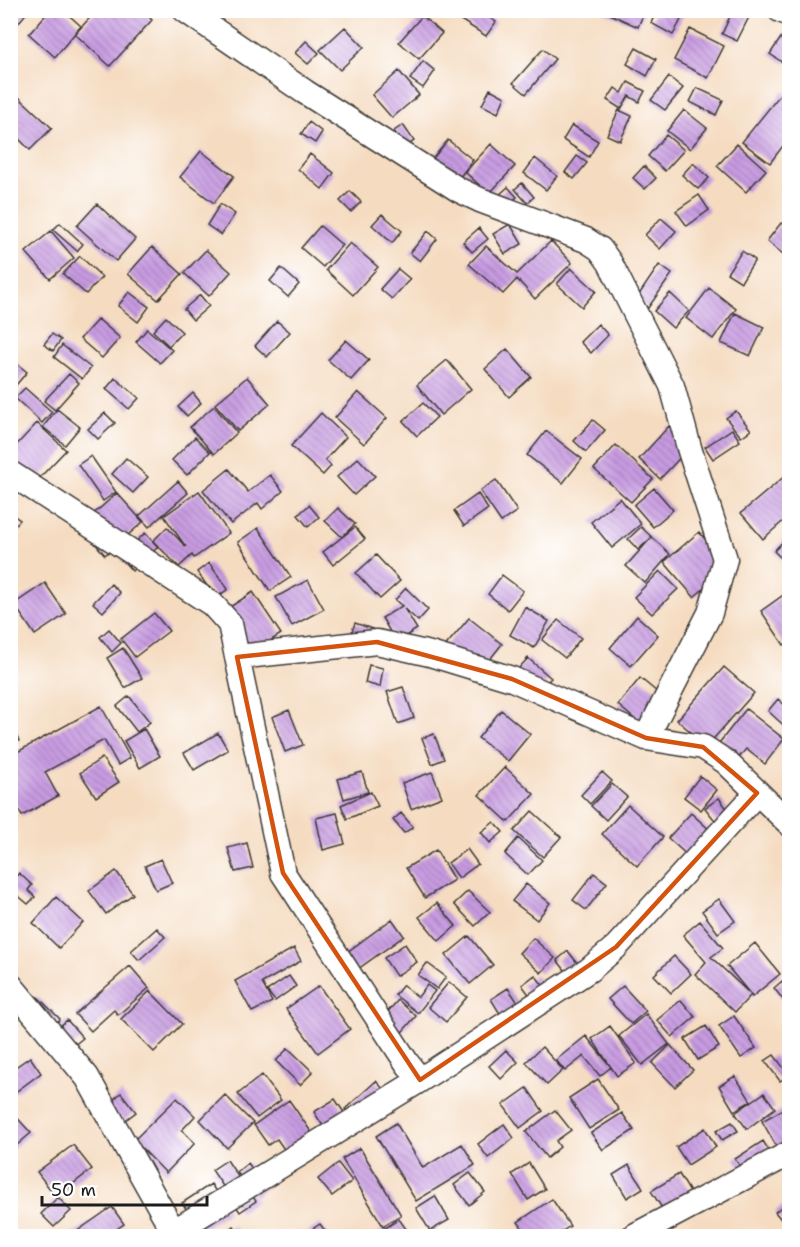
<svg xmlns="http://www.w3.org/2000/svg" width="800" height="1247" font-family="'Shantell Sans',sans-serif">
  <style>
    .building { fill: url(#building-back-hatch) }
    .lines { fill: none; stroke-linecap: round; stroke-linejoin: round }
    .minor-casing { stroke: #3d3935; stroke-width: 27 }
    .minor { stroke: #fff; stroke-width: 24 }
    .marked { fill: none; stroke: #d4530e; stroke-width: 4.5; stroke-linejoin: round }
  </style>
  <defs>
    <pattern id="building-back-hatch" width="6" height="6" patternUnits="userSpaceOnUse" patternTransform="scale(1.5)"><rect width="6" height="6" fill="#c89be2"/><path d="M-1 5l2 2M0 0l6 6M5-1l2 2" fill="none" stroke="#a27eb6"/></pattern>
  </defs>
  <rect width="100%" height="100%" fill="#fff"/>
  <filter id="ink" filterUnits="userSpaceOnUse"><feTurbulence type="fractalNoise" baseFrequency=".0167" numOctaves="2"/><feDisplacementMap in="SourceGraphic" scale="12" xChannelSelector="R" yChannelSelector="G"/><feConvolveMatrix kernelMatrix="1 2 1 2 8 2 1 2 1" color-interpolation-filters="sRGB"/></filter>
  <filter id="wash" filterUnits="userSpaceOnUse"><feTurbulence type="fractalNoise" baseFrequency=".008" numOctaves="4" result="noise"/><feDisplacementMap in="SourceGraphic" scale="24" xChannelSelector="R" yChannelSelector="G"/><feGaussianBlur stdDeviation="1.35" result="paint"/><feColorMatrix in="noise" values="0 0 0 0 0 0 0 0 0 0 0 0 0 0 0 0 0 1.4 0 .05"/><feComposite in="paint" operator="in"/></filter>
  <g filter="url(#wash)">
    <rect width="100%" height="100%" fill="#f5dcc1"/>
    <g id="blocks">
      <!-- building -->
      <path class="building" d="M 10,10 L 29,10 L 10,33 Z
        M 50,10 L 63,10 L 81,26 L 55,57 L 29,34 Z
        M 97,10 L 142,10 L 152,20 L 110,66 L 75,34 Z
        M 465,10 L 478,10 L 496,22 L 486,36 L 459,19 Z
        M 601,10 L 645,10 L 638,27 Z
        M 657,10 L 686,10 L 673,35 L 651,23 Z
        M 733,10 L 742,10 L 750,15 L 737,41 L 722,34 Z
        M 422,16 L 442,33 L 419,59 L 399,42 Z
        M 345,27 L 364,47 L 340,70 L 320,50 Z
        M 690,29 L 724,46 L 708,78 L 674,60 Z
        M 787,29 L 789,31 L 789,58 L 785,64 L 770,54 Z
        M 306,41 L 319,53 L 308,64 L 295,53 Z
        M 636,48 L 656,59 L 647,76 L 627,64 Z
        M 543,49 L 555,59 L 526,94 L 513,83 Z
        M 423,61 L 435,71 L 423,88 L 410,79 Z
        M 399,71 L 419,95 L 392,118 L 372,95 Z
        M 669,77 L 683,88 L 665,110 L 651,100 Z
        M 628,82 L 645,91 L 639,102 L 629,96 L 621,109 L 607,100 L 615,88 L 622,93 Z
        M 697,88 L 723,100 L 716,115 L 690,102 Z
        M 10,89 L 52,128 L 30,150 L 17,137 L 14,141 L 10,138 Z
        M 490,89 L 505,97 L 498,113 L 482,105 Z
        M 783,91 L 789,96 L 789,138 L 770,163 L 742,142 Z
        M 619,110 L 632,116 L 620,141 L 607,135 Z
        M 684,110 L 707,128 L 690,149 L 667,131 Z
        M 309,122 L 322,132 L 315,143 L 301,134 Z
        M 403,125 L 414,141 L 405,147 L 394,131 Z
        M 572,125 L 598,141 L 589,157 L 563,140 Z
        M 666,135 L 684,150 L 665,171 L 648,156 Z
        M 448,140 L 473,160 L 456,182 L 430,162 Z
        M 491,144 L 515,166 L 489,194 L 465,172 Z
        M 737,144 L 766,170 L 746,192 L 717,166 Z
        M 201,151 L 234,176 L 214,203 L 180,177 Z
        M 310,154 L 334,173 L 322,189 L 298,169 Z
        M 577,156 L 587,163 L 574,179 L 565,172 Z
        M 535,158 L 557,176 L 546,190 L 524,173 Z
        M 693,163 L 709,178 L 698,189 L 682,175 Z
        M 644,166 L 656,178 L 645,189 L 633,178 Z
        M 522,183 L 534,197 L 527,203 L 515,189 Z
        M 508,187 L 517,197 L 500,212 L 491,202 Z
        M 350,191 L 361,202 L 351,212 L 340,201 Z
        M 699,195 L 709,210 L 687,226 L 676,211 Z
        M 97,204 L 135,239 L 116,261 L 77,226 Z
        M 220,204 L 235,214 L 221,235 L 207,225 Z
        M 382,214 L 402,231 L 392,243 L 372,225 Z
        M 661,218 L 676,231 L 660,249 L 645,235 Z
        M 60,223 L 83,244 L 77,251 L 53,230 Z
        M 781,223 L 789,229 L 789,259 L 767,241 Z
        M 510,224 L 522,244 L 505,254 L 493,234 Z
        M 320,226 L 342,245 L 323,267 L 301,248 Z
        M 479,228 L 488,239 L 472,252 L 463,242 Z
        M 51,231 L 74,258 L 50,279 L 26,252 Z
        M 428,231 L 437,239 L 420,261 L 410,253 Z
        M 551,241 L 572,263 L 535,299 L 517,279 L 503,294 L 469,264 L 486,246 L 517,274 Z
        M 350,243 L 378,267 L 353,295 L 326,270 Z
        M 152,247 L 182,274 L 158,300 L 128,274 Z
        M 206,250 L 231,272 L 209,296 L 184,273 Z
        M 742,251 L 755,260 L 741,282 L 727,273 Z
        M 80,256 L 102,277 L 86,294 L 63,274 Z
        M 659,265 L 672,274 L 648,308 L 636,299 Z
        M 281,268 L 299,284 L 288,297 L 270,281 Z
        M 571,268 L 596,291 L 582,307 L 557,284 Z
        M 398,269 L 410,279 L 392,299 L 380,289 Z
        M 709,288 L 736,309 L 713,339 L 686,318 Z
        M 129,292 L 149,307 L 138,322 L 118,306 Z
        M 670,293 L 689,311 L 673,328 L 654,311 Z
        M 200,295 L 209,306 L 193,320 L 184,309 Z
        M 735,313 L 764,327 L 750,356 L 721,343 Z
        M 166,317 L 182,332 L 169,346 L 153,331 Z
        M 98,319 L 120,338 L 102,358 L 80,339 Z
        M 277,321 L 290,332 L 267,357 L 255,346 Z
        M 598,324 L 608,335 L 591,353 L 580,342 Z
        M 147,329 L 172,350 L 160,363 L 136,342 Z
        M 52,334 L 61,340 L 53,351 L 44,344 Z
        M 346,340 L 369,360 L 351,380 L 328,360 Z
        M 62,345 L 91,368 L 82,379 L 54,357 Z
        M 507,349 L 531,377 L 509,397 L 485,369 Z
        M 10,358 L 27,372 L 10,392 Z
        M 447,360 L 471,389 L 441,415 L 417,385 Z
        M 69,374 L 79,383 L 55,410 L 44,401 Z
        M 247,377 L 270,404 L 238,431 L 215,404 Z
        M 115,378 L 139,398 L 129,409 L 106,389 Z
        M 25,388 L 52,412 L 42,423 L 15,398 Z
        M 358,392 L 387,418 L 364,444 L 335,418 Z
        M 193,393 L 201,403 L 187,416 L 178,407 Z
        M 423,403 L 437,417 L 417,436 L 403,421 Z
        M 214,406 L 237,433 L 214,454 L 190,427 Z
        M 57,409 L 80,427 L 65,445 L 43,427 Z
        M 736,411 L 751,430 L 741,437 L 726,418 Z
        M 105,413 L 115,423 L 98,439 L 88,429 Z
        M 321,413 L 346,437 L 325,460 L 331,466 L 323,475 L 291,446 Z
        M 593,420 L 605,430 L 586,452 L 574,441 Z
        M 37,423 L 66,450 L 26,492 L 10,477 L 10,452 Z
        M 669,426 L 691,446 L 660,479 L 639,459 Z
        M 732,429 L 740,441 L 713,459 L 705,447 Z
        M 546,431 L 582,459 L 563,483 L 527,455 Z
        M 195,437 L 210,452 L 187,475 L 172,460 Z
        M 616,445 L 653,479 L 631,502 L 594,469 Z
        M 91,456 L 116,492 L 103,501 L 78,465 Z
        M 126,458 L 148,477 L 133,493 L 112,474 Z
        M 358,458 L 375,476 L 354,495 L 337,477 Z
        M 229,469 L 248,492 L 270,475 L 283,491 L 262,509 L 258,503 L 231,524 L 203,490 Z
        M 786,475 L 789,479 L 789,516 L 763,539 L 741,513 Z
        M 496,480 L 517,511 L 501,522 L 480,491 Z
        M 178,481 L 188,493 L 149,527 L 139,516 Z
        M 654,488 L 673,510 L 653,527 L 634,505 Z
        M 199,491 L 229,533 L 194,558 L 192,555 L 179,567 L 153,541 L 167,527 L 186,547 L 164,516 Z
        M 117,493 L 143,522 L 105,555 L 80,526 Z
        M 478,494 L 488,509 L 464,526 L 454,511 Z
        M 620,498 L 641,524 L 612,548 L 591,522 Z
        M 309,505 L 319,517 L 308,527 L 298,515 Z
        M 338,508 L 355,524 L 342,537 L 325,521 Z
        M 10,513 L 20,520 L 10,532 Z
        M 355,527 L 365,539 L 333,565 L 323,552 Z
        M 641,527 L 670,554 L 645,583 L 626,566 L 651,538 L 638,550 L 628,539 Z
        M 258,528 L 291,577 L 270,591 L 238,542 Z
        M 699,532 L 729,567 L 694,597 L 664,562 Z
        M 145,533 L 158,547 L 132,571 L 120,557 Z
        M 789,535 L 789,566 L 774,551 Z
        M 376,555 L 400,581 L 380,599 L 356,573 Z
        M 209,563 L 228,589 L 216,598 L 197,572 Z
        M 660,571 L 678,589 L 652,614 L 634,597 Z
        M 502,575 L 523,591 L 508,610 L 488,594 Z
        M 308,580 L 324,609 L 292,626 L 276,597 Z
        M 45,583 L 66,614 L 35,635 L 14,604 Z
        M 111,584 L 120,593 L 103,612 L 93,603 Z
        M 406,588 L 428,610 L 418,621 L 404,608 L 417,629 L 396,642 L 382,618 L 402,606 L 395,600 Z
        M 789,591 L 789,642 L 784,645 L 761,611 Z
        M 253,592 L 281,634 L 246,656 L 219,614 Z
        M 525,607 L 549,621 L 534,648 L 510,635 Z
        M 154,613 L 169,631 L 135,657 L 121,639 Z
        M 637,616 L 658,635 L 631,666 L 610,648 Z
        M 469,618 L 502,644 L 483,668 L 442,650 Z
        M 558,620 L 581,638 L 565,658 L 542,640 Z
        M 355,623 L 384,633 L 349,640 Z
        M 109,629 L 121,643 L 112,652 L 100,637 Z
        M 123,648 L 142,678 L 125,688 L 107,658 Z
        M 528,658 L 551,678 L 540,689 L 518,669 Z
        M 369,665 L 383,668 L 380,687 L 365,683 Z
        M 724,667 L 754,693 L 707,746 L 677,720 Z
        M 640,678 L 668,701 L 645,728 L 618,705 Z
        M 403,687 L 414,718 L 398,724 L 387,692 Z
        M 129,696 L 150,722 L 137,732 L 117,706 Z
        M 778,699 L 789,709 L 789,730 L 768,711 Z
        M 101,706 L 130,758 L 118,765 L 104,740 L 45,772 L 58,796 L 22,816 L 10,795 L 10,751 L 12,755 Z
        M 746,709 L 784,739 L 765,764 L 746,749 L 731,767 L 712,752 Z
        M 289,710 L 303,745 L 285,752 L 272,717 Z
        M 501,710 L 530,734 L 508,761 L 478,738 Z
        M 10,723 L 19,741 L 10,745 Z
        M 144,729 L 160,756 L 140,768 L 124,741 Z
        M 218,733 L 228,750 L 194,770 L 184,753 Z
        M 434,734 L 444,759 L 432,764 L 422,738 Z
        M 102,758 L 119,782 L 96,797 L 80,773 Z
        M 505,767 L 534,794 L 508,822 L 479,795 Z
        M 362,772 L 368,792 L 344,799 L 338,779 Z
        M 432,772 L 442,797 L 411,809 L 402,783 Z
        M 602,772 L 612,781 L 590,804 L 581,795 Z
        M 700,776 L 717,790 L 701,810 L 684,797 Z
        M 612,784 L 627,797 L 606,820 L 591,806 Z
        M 371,792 L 378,806 L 347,819 L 341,805 Z
        M 719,798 L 734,818 L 721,828 L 705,808 Z
        M 628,805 L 663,837 L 637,866 L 602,834 Z
        M 532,811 L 561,837 L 543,857 L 514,831 Z
        M 337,813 L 345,844 L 323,850 L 316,818 Z
        M 401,813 L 413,827 L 404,833 L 393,820 Z
        M 691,813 L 723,842 L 700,867 L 668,838 Z
        M 494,822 L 503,832 L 490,843 L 481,832 Z
        M 518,838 L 542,860 L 528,875 L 505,854 Z
        M 247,843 L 253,868 L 235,872 L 228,848 Z
        M 467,849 L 478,864 L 459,878 L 448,863 Z
        M 436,850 L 454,880 L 425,898 L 406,868 Z
        M 161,859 L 172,883 L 156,890 L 145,866 Z
        M 116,871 L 133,894 L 106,914 L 89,891 Z
        M 19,873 L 32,885 L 28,890 L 35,897 L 28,904 L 10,889 L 10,883 Z
        M 594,873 L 607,883 L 586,910 L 573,900 Z
        M 526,884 L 550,903 L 537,920 L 512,901 Z
        M 468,891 L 490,912 L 475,926 L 454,904 Z
        M 56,897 L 83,922 L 59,948 L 33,923 Z
        M 719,899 L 735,921 L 718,933 L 702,911 Z
        M 437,903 L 456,926 L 439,941 L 419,917 Z
        M 392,919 L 404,936 L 351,974 L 339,958 Z
        M 700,921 L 723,948 L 711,957 L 751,995 L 727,966 L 755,943 L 780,974 L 752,997 L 751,995 L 735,1012 L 695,974 L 706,962 L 683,935 Z
        M 157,928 L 165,937 L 139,960 L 131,951 Z
        M 469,936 L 493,965 L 470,984 L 446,955 Z
        M 533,938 L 555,958 L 541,973 L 519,953 Z
        M 405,944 L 417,962 L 396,976 L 384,958 Z
        M 294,948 L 301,961 L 262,983 L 272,1002 L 252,1012 L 235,981 Z
        M 568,951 L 592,982 L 581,990 L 557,960 Z
        M 674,956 L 691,974 L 671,993 L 654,975 Z
        M 427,963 L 446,977 L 437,989 L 418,975 Z
        M 130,966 L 149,988 L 118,1015 L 114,1010 L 91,1031 L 75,1014 Z
        M 535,975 L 553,998 L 539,1008 L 522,985 Z
        M 289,976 L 296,986 L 275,1001 L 267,991 Z
        M 782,981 L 789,990 L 789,997 L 784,1001 L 774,988 Z
        M 449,982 L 467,997 L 446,1022 L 428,1007 Z
        M 403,985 L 418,997 L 427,985 L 435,991 L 418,1013 L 395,995 Z
        M 319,986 L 350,1029 L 318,1053 L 286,1009 Z
        M 623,986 L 646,1011 L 631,1024 L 608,999 Z
        M 508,988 L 525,1013 L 507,1025 L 491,999 Z
        M 150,991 L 182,1024 L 154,1052 L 121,1019 Z
        M 38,997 L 60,1019 L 47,1032 L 25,1010 Z
        M 398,1000 L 416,1016 L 397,1038 L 379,1022 Z
        M 681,1000 L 695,1017 L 672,1037 L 657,1020 Z
        M 646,1014 L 669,1044 L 642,1065 L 619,1036 Z
        M 734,1016 L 756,1048 L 741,1058 L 719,1026 Z
        M 67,1020 L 83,1038 L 61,1056 L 46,1038 Z
        M 610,1026 L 636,1063 L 617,1076 L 592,1039 Z
        M 706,1026 L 719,1047 L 698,1060 L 685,1039 Z
        M 586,1036 L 611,1067 L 600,1076 L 584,1056 L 565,1071 L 556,1060 Z
        M 670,1045 L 693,1070 L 675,1087 L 652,1063 Z
        M 542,1047 L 563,1070 L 547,1085 L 526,1062 Z
        M 288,1048 L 313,1072 L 300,1085 L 276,1061 Z
        M 506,1050 L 518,1062 L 501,1079 L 489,1066 Z
        M 774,1055 L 789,1075 L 780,1081 L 765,1061 Z
        M 30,1057 L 41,1073 L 10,1096 L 10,1071 Z
        M 262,1075 L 281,1100 L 257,1118 L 238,1094 Z
        M 735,1076 L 751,1101 L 734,1111 L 719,1086 Z
        M 598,1079 L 619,1110 L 589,1129 L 569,1098 Z
        M 376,1081 L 393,1100 L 362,1128 L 345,1109 Z
        M 527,1088 L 543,1111 L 520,1128 L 503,1105 Z
        M 121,1093 L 136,1112 L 115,1128 L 101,1110 Z
        M 764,1093 L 775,1108 L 747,1129 L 735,1113 Z
        M 225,1095 L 253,1123 L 227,1148 L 200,1120 Z
        M 177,1098 L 195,1116 L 182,1130 L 195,1143 L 166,1173 L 134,1140 Z
        M 335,1099 L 355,1129 L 334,1143 L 314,1112 Z
        M 289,1100 L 314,1136 L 288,1155 L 277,1139 L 268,1145 L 254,1125 Z
        M 789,1106 L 789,1163 L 787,1165 L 762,1121 Z
        M 10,1110 L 31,1133 L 10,1151 Z
        M 555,1110 L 571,1130 L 556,1141 L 560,1147 L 547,1158 L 526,1132 Z
        M 622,1113 L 634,1130 L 603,1150 L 591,1133 Z
        M 732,1122 L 738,1131 L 722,1140 L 716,1131 Z
        M 396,1123 L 423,1168 L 462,1144 L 475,1165 L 416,1201 L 376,1136 Z
        M 504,1124 L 514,1138 L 488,1158 L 478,1144 Z
        M 705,1128 L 716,1147 L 688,1165 L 676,1147 Z
        M 763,1141 L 778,1165 L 751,1183 L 735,1159 Z
        M 73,1145 L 92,1169 L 56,1197 L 37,1172 Z
        M 360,1148 L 401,1215 L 383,1226 L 342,1159 Z
        M 227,1160 L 247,1190 L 233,1201 L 212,1170 Z
        M 248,1163 L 266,1188 L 254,1197 L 237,1172 Z
        M 338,1163 L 352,1181 L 332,1196 L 318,1179 Z
        M 529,1163 L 545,1189 L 528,1200 L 512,1174 Z
        M 629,1165 L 643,1188 L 627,1198 L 613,1175 Z
        M 470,1173 L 485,1192 L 469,1205 L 454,1185 Z
        M 679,1174 L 696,1202 L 669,1219 L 651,1191 Z
        M 211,1184 L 229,1212 L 201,1230 L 182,1203 Z
        M 250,1193 L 256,1201 L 240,1212 L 234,1203 Z
        M 435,1196 L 449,1220 L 430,1231 L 416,1208 Z
        M 58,1197 L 71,1211 L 54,1227 L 41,1214 Z
        M 552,1199 L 570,1226 L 555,1236 L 528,1236 L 518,1222 Z
        M 789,1201 L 789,1219 L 784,1223 L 775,1212 Z
        M 112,1207 L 124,1224 L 106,1236 L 70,1236 Z
        M 399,1219 L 411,1236 L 373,1236 Z
        M 320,1224 L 329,1236 L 302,1236 Z
        M 234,1226 L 241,1236 L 218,1236 Z"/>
    </g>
  </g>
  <g filter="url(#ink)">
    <use href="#blocks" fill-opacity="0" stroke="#3d3935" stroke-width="1.5"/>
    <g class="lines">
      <defs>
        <path id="minor" d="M 185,10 L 305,92 L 459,190 L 480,200 L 586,240 L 600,249 L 610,263 L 672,386 L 690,451 L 725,559 L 710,613 L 646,738
          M 780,10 L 790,14
          M 10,473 L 212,604 L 230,624 L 283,873 L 407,1063 L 420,1080
          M 237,657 L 377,642 L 430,654 L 512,679 L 646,738 L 703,747 L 726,762 L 790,824
          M 10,985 L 87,1077 L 176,1236
          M 173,1232 L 420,1080 L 589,970 L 616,947 L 757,793
          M 634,1236 L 790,1153"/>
      </defs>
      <!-- minor casing -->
      <use href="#minor" class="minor-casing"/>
      <!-- minor -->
      <use href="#minor" class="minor"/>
    </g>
  </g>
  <!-- marked area -->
  <path class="marked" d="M 377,642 L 512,679 L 646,738 L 703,747 L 757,793 L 616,947 L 420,1080 L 283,873 L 237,657 Z"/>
  <!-- margin -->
  <rect width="800" height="1247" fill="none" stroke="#fff" stroke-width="36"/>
  <!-- scale -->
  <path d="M42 1196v9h165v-9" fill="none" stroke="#1c1c1c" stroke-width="3"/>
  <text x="51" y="1196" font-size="18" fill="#1c1c1c" stroke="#ffffff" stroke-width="4.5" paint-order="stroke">50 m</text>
</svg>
